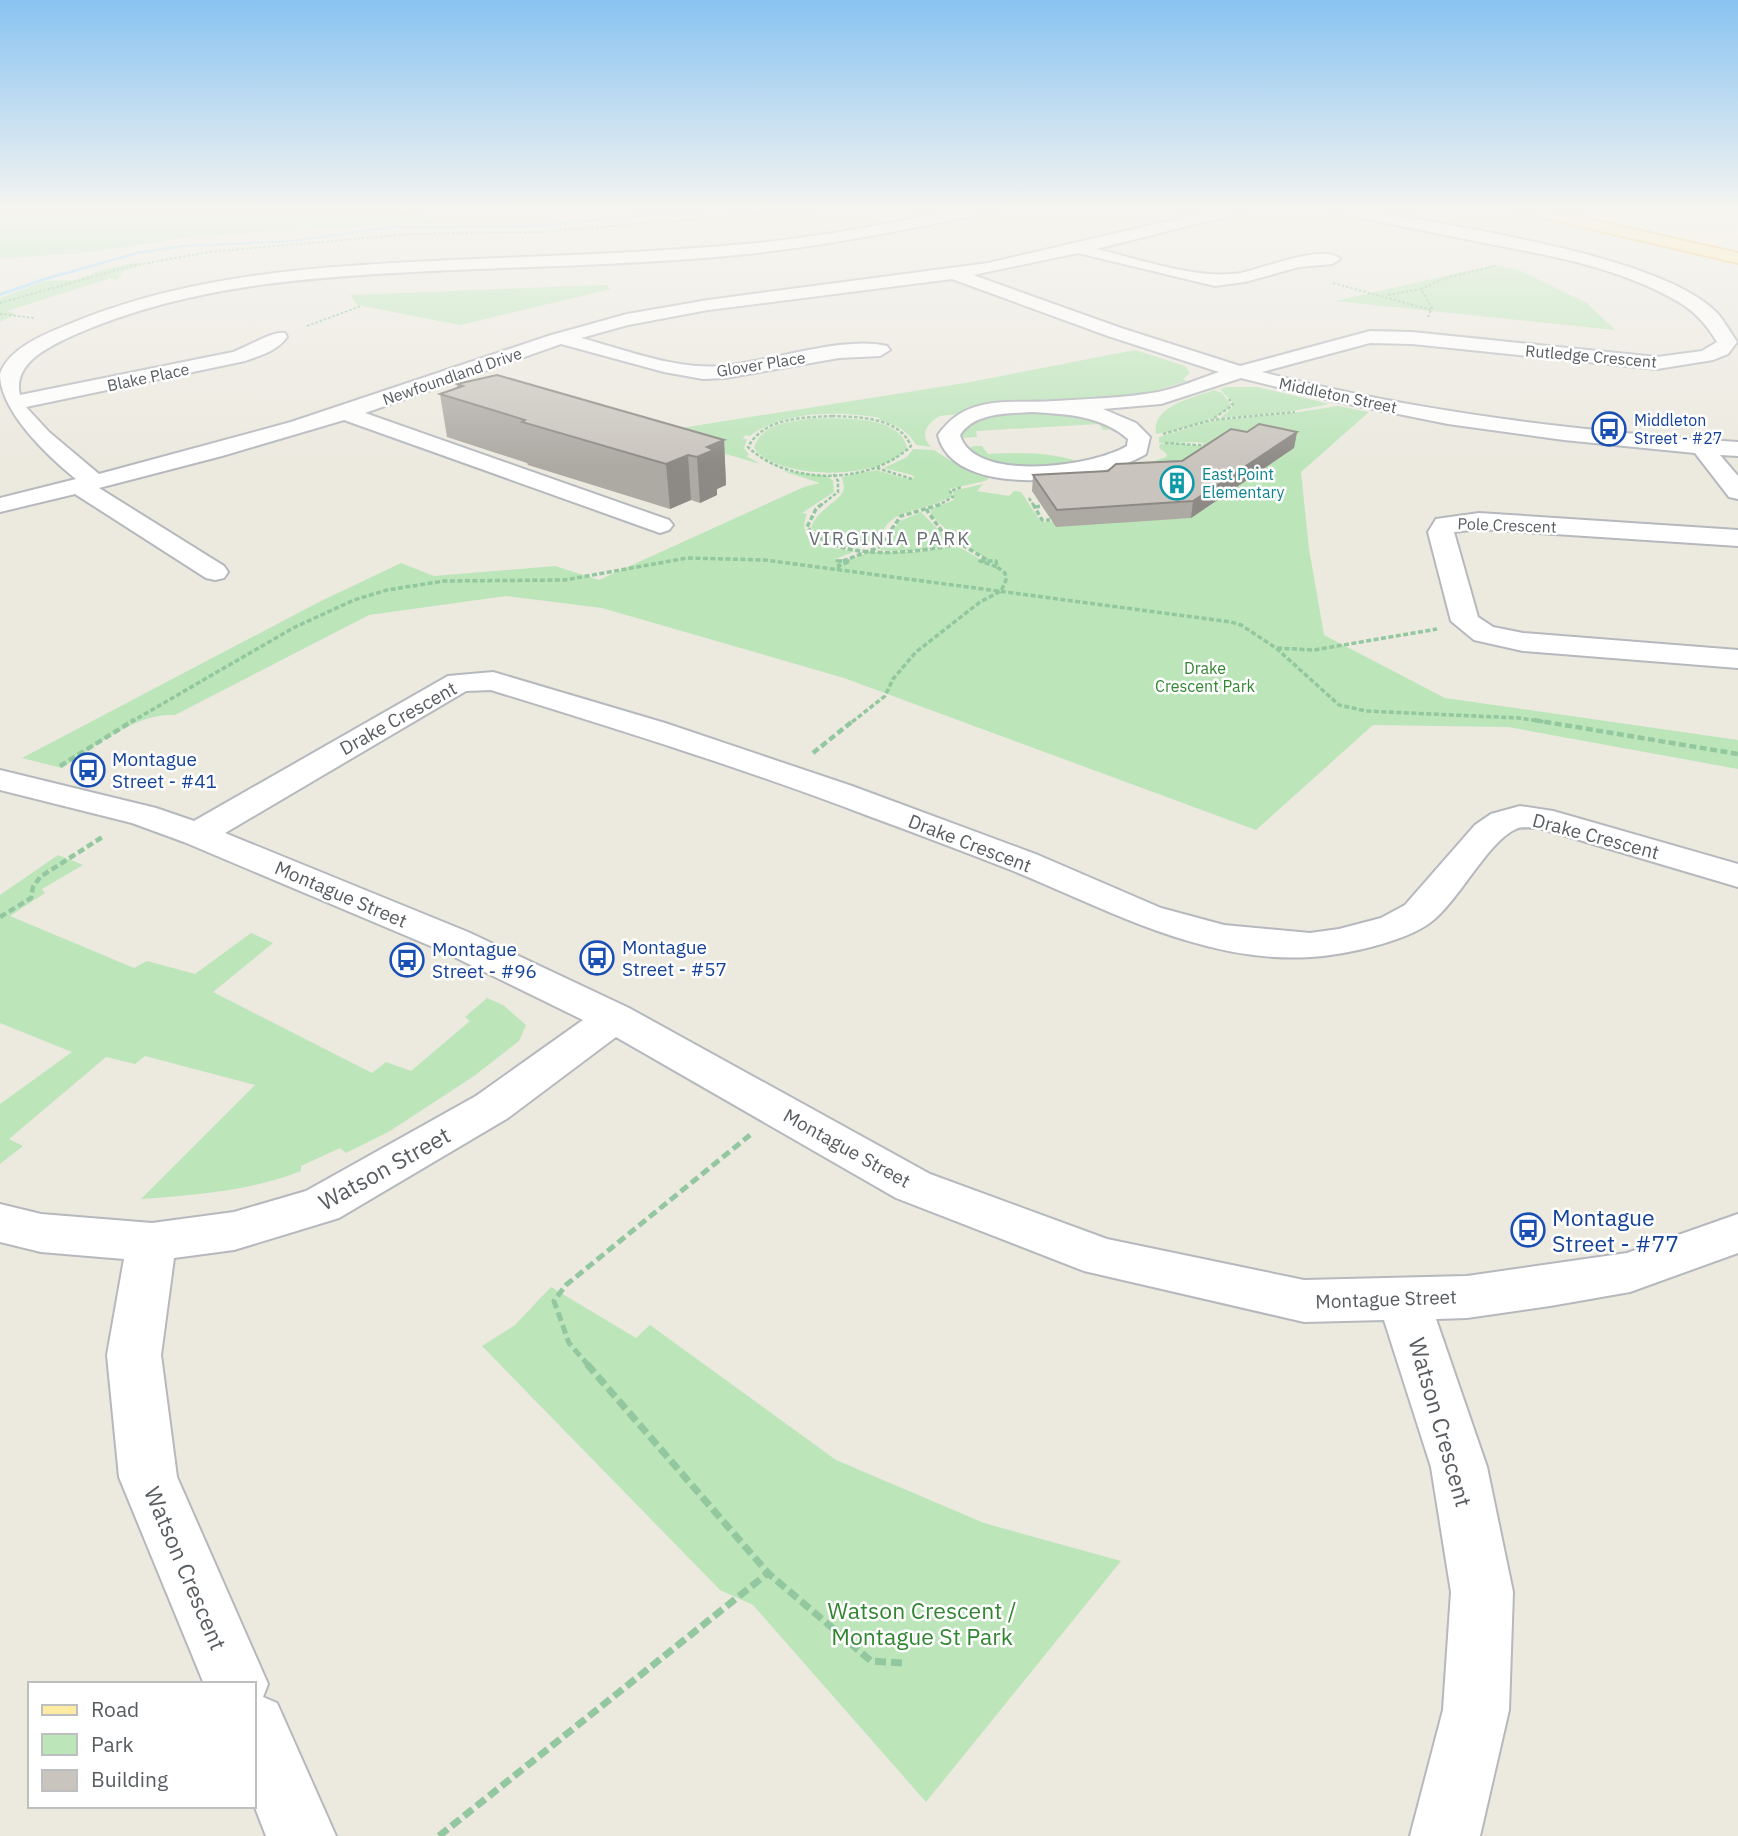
<svg xmlns="http://www.w3.org/2000/svg" width="1738" height="1836" font-family="'IBM Plex Sans',sans-serif">
  <style>
    .commercial { fill: #fff2d1 }
    .green { fill: #bce5ba }
    .lines { fill: none; stroke-linecap: round; stroke-linejoin: round }
    .stream { fill: #9cd9ff; fill-rule: evenodd }
    .minor-casing { stroke: #b5b8bd; stroke-width: 4 }
    .major-casing { stroke: #f6be4e; stroke-width: 4 }
    .path-far5 { stroke: #93c79f; stroke-width: 2; stroke-dasharray: 2.5 2; stroke-linecap: butt }
    .path-far4 { stroke: #93c79f; stroke-width: 2.5; stroke-dasharray: 3.5 2; stroke-linecap: butt }
    .path-far3 { stroke: #93c79f; stroke-width: 3.5; stroke-dasharray: 5 2.5; stroke-linecap: butt }
    .path-far2 { stroke: #93c79f; stroke-width: 4.5; stroke-dasharray: 7 3.5; stroke-linecap: butt }
    .path-far1 { stroke: #93c79f; stroke-width: 5; stroke-dasharray: 9 4.5; stroke-linecap: butt }
    .path { stroke: #93c79f; stroke-width: 7; stroke-dasharray: 11 5; stroke-linecap: butt }
    .minor { fill: #fff; fill-rule: evenodd }
    .major { fill: #ffeba1; fill-rule: evenodd }
    .wall { fill: #ada9a3 }
    .shaded-wall { fill: #8d8a85 }
    .building { fill: #c9c5be; stroke: #8d8a85; stroke-width: 2 }
    .labels { text-anchor: middle; dominant-baseline: central; stroke-width: 5; stroke-linejoin: round; paint-order: stroke }
    .far-street-label { font-size: 16px; fill: #585d61; stroke: #fff }
    .far-transit-label { font-size: 16px; fill: #164399; stroke: #fff; text-anchor: start }
    .far-culture-label { font-size: 16px; fill: #0d838f; stroke: #fff; text-anchor: start }
    .far-park-label { font-size: 16px; fill: #328632; stroke: #fff }
    .far-quarter-label { font-size: 19px; letter-spacing: 2px; fill: #696f73; stroke: #fff }
    .street-label { font-size: 19px; fill: #585d61; stroke: #fff }
    .transit-label { font-size: 19px; fill: #164399; stroke: #fff; text-anchor: start }
    .near-street-label { font-size: 23px; fill: #585d61; stroke: #fff }
    .near-transit-label { font-size: 23px; fill: #164399; stroke: #fff; text-anchor: start }
    .near-park-label { font-size: 23px; fill: #328632; stroke: #fff }
  </style>
  <rect width="100%" height="100%" fill="#ece9df"/>
  <!-- commercial -->
  <path class="commercial" d="M 1632,209 L 1738,209 L 1738,236 L 1703,250 L 1575,221 Z"/>
  <!-- green -->
  <path class="green" d="M 0,209 L 396,209 L 437,222 L 195,236 L 98,251 L 0,259 Z
    M 138,262 L 142,265 L 122,272 L 117,280 L 111,278 L 7,311 L 16,314 L 0,322 L 0,298 L 46,281 L 75,280 L 105,269 Z
    M 1494,265 L 1519,270 L 1587,303 L 1615,330 L 1335,301 Z
    M 606,285 L 611,289 L 460,325 L 357,305 L 350,295 Z
    M 1135,350 L 1185,366 L 1190,373 L 1183,379 L 1187,381 L 1137,396 L 940,416 C 927,423 919,435 931,447 L 916,445 C 908,431 896,424 879,420 L 880,418 C 841,411 784,410 750,436 L 745,435 L 743,439 L 747,439 L 744,448 L 749,455 L 746,456 L 760,464 L 675,439 L 681,428 L 965,383 Z
    M 1227,387 L 1257,387 L 1330,404 L 1292,411 L 1220,418 L 1235,405 L 1220,389 Z
    M 1214,390 L 1222,393 L 1231,405 C 1220,420 1174,431 1156,434 C 1151,405 1194,398 1214,390 Z
    M 1338,406 L 1369,412 L 1301,472 L 1309,549 L 1324,635 L 1445,698 L 1738,740 L 1738,769 L 1508,727 L 1373,725 L 1256,830 L 844,678 L 602,608 L 506,596 L 369,615 L 175,715 C 134,713 95,747 62,768 L 22,758 L 319,602 L 401,563 L 434,576 L 555,566 L 599,580 L 804,487 L 820,483 L 783,471 L 828,476 L 833,481 L 834,492 L 802,513 L 807,514 C 794,545 831,548 855,551 L 836,559 L 848,560 L 870,552 L 917,552 L 957,546 L 980,559 L 987,559 L 962,544 L 931,515 L 931,509 L 954,500 L 953,491 L 983,484 L 977,491 L 1009,496 L 1014,491 L 1021,492 L 1041,522 L 1191,518 L 1294,448 L 1224,447 L 1196,442 L 1159,443 L 1159,437 L 1212,421 L 1293,413 Z
    M 1028,409 L 1102,418 L 1115,429 L 1103,430 L 1099,424 L 976,431 L 977,437 L 960,438 L 960,431 L 981,416 Z
    M 831,418 C 854,419 900,418 907,447 C 884,481 778,481 754,448 C 761,419 807,419 831,418 Z
    M 1173,443 L 1222,449 L 1180,477 L 1143,465 L 1166,457 L 1167,454 L 1159,448 L 1160,444 Z
    M 974,446 L 982,446 L 988,454 C 1023,452 1058,452 1091,466 C 1045,467 1008,472 966,449 Z
    M 913,449 L 934,450 L 956,464 L 992,476 L 985,481 L 949,489 L 953,497 C 945,498 940,503 932,505 C 908,512 885,514 879,542 C 858,555 828,544 811,528 C 817,508 844,500 844,487 C 844,483 842,480 842,477 L 876,470 L 907,479 L 915,478 L 912,475 L 884,468 L 907,457 Z
    M 921,512 L 950,542 C 933,553 901,551 880,550 L 900,521 Z
    M 58,855 L 83,865 L 42,889 L 45,893 L 10,916 L 134,968 L 147,961 L 195,974 L 251,933 L 273,943 L 213,992 L 372,1073 L 386,1062 L 411,1071 L 470,1021 L 465,1017 L 487,998 L 503,1005 L 526,1025 L 519,1041 L 474,1076 L 390,1131 L 346,1153 L 340,1148 L 301,1166 L 301,1171 C 250,1191 195,1195 141,1199 L 255,1085 L 145,1056 L 135,1064 L 106,1057 L 9,1139 L 23,1146 L 0,1164 L 0,1104 L 72,1052 L 0,1023 L 0,895 Z
    M 551,1287 L 636,1338 L 650,1325 L 836,1460 L 984,1523 L 1121,1561 L 926,1802 L 753,1605 L 720,1590 L 482,1346 L 515,1325 Z"/>
  <g class="lines">
    <!-- stream -->
    <path class="stream" d="M 740,209 L 773,209 L 649,216 L 537,227 L 391,228 L 292,242 L 183,247 L 138,254 L 47,280 L 0,296 L 0,293 L 43,278 L 136,252 L 183,245 L 292,240 L 391,226 L 537,225 L 649,214 Z"/>
    <defs>
      <path id="minor" d="M 963,209 L 994,209 L 987,213 C 904,230 821,247 737,255 C 635,265 533,266 431,271 C 309,277 188,285 74,335 C 50,346 12,363 20,395 L 233,352 C 247,347 274,330 285,333 L 287,337 C 277,351 261,355 245,361 L 26,407 L 49,432 L 99,474 L 291,422 L 548,336 L 627,314 L 708,300 L 988,263 L 1220,209 L 1246,209 L 1244,212 L 1096,249 C 1140,259 1196,280 1241,273 C 1261,269 1325,243 1340,259 L 1332,264 L 1299,267 L 1245,282 L 1215,286 L 1078,253 L 973,275 L 1121,328 L 1240,366 L 1370,331 L 1412,332 L 1657,357 L 1702,351 L 1717,342 C 1707,325 1695,311 1677,301 C 1618,267 1549,255 1484,243 C 1435,233 1387,223 1338,213 L 1331,209 L 1362,209 C 1445,226 1664,254 1719,315 C 1725,323 1731,333 1737,342 L 1728,354 L 1713,360 L 1657,369 L 1412,344 L 1370,343 L 1262,372 C 1417,413 1578,431 1738,442 L 1738,456 L 1720,455 L 1738,476 L 1738,499 L 1729,497 L 1695,453 L 1564,440 L 1448,424 L 1334,401 L 1241,378 L 1161,404 L 1103,409 L 1136,423 L 1150,437 L 1146,454 C 1103,481 954,503 938,435 C 967,393 1011,404 1055,401 C 1089,399 1125,398 1158,392 C 1178,388 1199,379 1219,372 L 1108,336 L 952,279 L 708,310 L 628,325 L 581,338 C 626,350 676,370 723,366 C 768,362 845,335 887,346 L 890,350 L 880,356 L 839,358 L 725,378 L 703,379 L 664,372 L 561,344 L 365,413 L 669,520 L 673,525 L 669,530 L 660,533 L 344,420 L 222,456 L 99,488 L 224,566 L 228,572 L 224,578 L 215,580 L 206,578 L 75,494 L 0,512 L 0,498 L 76,479 C 50,458 0,412 0,374 C 8,350 40,336 62,327 C 180,276 306,267 433,261 C 533,256 634,254 734,245 C 811,239 887,224 963,209 ZM 1031,412 C 1065,414 1101,415 1128,439 L 1127,446 C 1095,466 974,484 960,435 C 975,412 1007,414 1031,412 Z
        M 1479,513 L 1738,530 L 1738,546 L 1479,529 L 1454,532 L 1478,617 L 1493,627 L 1523,633 L 1738,650 L 1738,668 L 1523,651 L 1474,640 L 1451,621 L 1428,532 L 1436,519 Z
        M 493,672 L 665,723 L 852,786 L 1038,855 L 1161,908 L 1224,925 L 1310,933 L 1339,929 L 1381,918 L 1405,905 L 1475,825 L 1491,814 L 1520,806 L 1553,811 L 1738,864 L 1738,887 L 1539,828 C 1532,828 1522,826 1516,829 C 1489,840 1457,903 1431,922 C 1405,942 1344,955 1311,957 C 1204,964 1107,909 1011,870 C 963,851 915,833 866,815 C 743,768 617,729 491,690 L 466,691 L 225,833 L 468,932 L 629,1008 L 930,1174 L 1107,1239 L 1304,1280 L 1467,1276 L 1627,1253 L 1738,1214 L 1738,1253 L 1630,1292 L 1550,1306 L 1467,1318 L 1436,1319 L 1487,1467 L 1513,1592 L 1509,1710 L 1480,1836 L 1410,1836 L 1443,1710 L 1451,1592 L 1431,1467 L 1384,1320 L 1304,1322 L 1084,1271 L 896,1198 L 616,1037 L 508,1118 L 339,1218 L 234,1250 L 174,1258 L 161,1355 L 177,1477 L 268,1684 L 263,1697 L 277,1703 L 336,1836 L 266,1836 L 254,1805 L 254,1684 L 204,1684 L 119,1477 L 107,1355 L 124,1259 L 41,1252 L 0,1242 L 0,1204 L 41,1214 L 152,1223 L 234,1212 L 306,1191 L 476,1096 L 583,1020 L 440,950 L 184,842 L 132,823 L 0,790 L 0,770 L 156,808 L 194,821 L 448,676 Z"/>
      <path id="major" d="M 1515,209 L 1543,209 L 1738,253 L 1738,263 L 1522,213 Z"/>
    </defs>
    <!-- minor casing -->
    <use href="#minor" class="minor-casing"/>
    <!-- major casing -->
    <use href="#major" class="major-casing"/>
    <!-- path-far5 -->
    <path class="path-far5" d="M 779,213 L 810,210 L 799,217
      M 1333,283 L 1431,310
      M 1388,295 L 1421,289
      M 0,303 L 131,266 L 209,252 L 411,234 L 539,232 L 767,214 L 799,217
      M 0,314 L 34,318
      M 1428,317 L 1432,308 L 1421,289 L 1446,278 L 1495,266
      M 307,326 L 361,306"/>
    <!-- path-far4 -->
    <path class="path-far4" d="M 832,416 C 859,417 899,417 911,446 C 870,485 789,486 748,447 C 765,417 801,418 832,416 Z
      M 1214,418 L 1233,405 L 1229,399
      M 1163,434 L 1211,420 L 1295,412
      M 1165,443 L 1212,446
      M 877,468 L 912,479
      M 1029,498 L 1034,506
      M 820,506 L 838,492 L 838,481 L 833,473
      M 937,506 L 953,497 L 950,491 L 962,487"/>
    <!-- path-far3 -->
    <path class="path-far3" d="M 822,504 L 816,509 L 807,527 C 838,563 916,553 959,544
      M 1033,504 L 1042,520 L 1050,520
      M 1035,507 L 1042,506
      M 926,509 L 943,533 L 987,560
      M 837,561 L 850,561 L 839,566 Z
      M 843,561 L 879,547 L 901,516 L 942,504
      M 980,561 L 996,561 L 997,567 Z
      M 838,570 L 839,566
      M 1277,648 L 1314,650 L 1437,629
      M 131,722 L 293,628 L 354,600 L 387,590 L 444,581 L 565,580 L 687,558 L 765,560 L 1231,622 L 1241,625 L 1276,648 L 1339,705 L 1366,711 L 1519,718 L 1545,722
      M 852,722 L 885,696 L 893,679 L 916,652 L 980,602 L 1001,591 L 1006,580 L 1005,573 L 997,567"/>
    <!-- path-far2 -->
    <path class="path-far2" d="M 1534,720 L 1738,754
      M 813,753 L 854,720
      M 60,766 L 134,720
      M 0,917 L 31,898 L 33,887 L 40,877 L 104,836"/>
    <!-- path-far1 -->
    <path class="path-far1" d="M 589,1366 L 569,1343 L 554,1301 L 566,1285 L 750,1135"/>
    <!-- path -->
    <path class="path" d="M 587,1364 L 768,1573 L 871,1661 L 903,1663
      M 439,1836 L 768,1573"/>
    <!-- minor -->
    <use href="#minor" class="minor"/>
    <!-- major -->
    <use href="#major" class="major"/>
  </g>
  <!-- wall -->
  <path class="wall" d="M 457,384 L 724,440 L 726,485 L 717,489 L 717,495 L 700,503 L 691,500 L 670,509 L 528,465 L 527,463 L 447,437 L 440,394 L 457,388 Z
    M 1247,432 L 1297,432 L 1294,448 L 1191,518 L 1056,527 L 1032,491 L 1033,475 L 1108,471 L 1182,461 Z"/>
  <!-- shaded-wall -->
  <path class="shaded-wall" d="M 1297,432 L 1294,448 L 1191,518 L 1193,501 Z
    M 724,440 L 726,485 L 717,489 L 717,495 L 700,503 L 697,457 L 707,447 Z
    M 688,455 L 691,500 L 670,509 L 666,464 Z"/>
  <!-- building -->
  <path class="building" d="M 497,375 L 724,440 L 707,447 L 714,450 L 697,457 L 688,455 L 666,464 L 522,422 L 525,420 L 440,394 L 463,386 L 457,384 Z
    M 1259,424 L 1297,432 L 1193,501 L 1057,510 L 1033,475 L 1108,471 L 1116,464 L 1182,461 L 1231,429 L 1247,432 Z"/>
  <!-- sky -->
  <linearGradient id="sky" x2="0" y2="1"><stop stop-color="#89c3f1"/><stop offset="0.45" stop-color="#f6f5f1"/><stop offset="1" stop-color="#f6f5f1" stop-opacity="0"/></linearGradient>
  <rect width="1738" height="466" fill="url(#sky)"/>
  <!-- icons -->
  <defs>
    <symbol id="bus-ring" viewBox="-11 -11 22 22"><circle r="9.5" fill="#fff" stroke="#1a4fb4" stroke-width="1.5"/><path d="M-5-6H5V4H4V6H2V4H-2V6H-4V4H-5ZM-3.5-4V0h7V-4ZM-3.5 1.2v1.5H-2V1.2ZM2 1.2v1.5H3.5V1.2Z" fill="#1a4fb4"/></symbol>
    <symbol id="building-ring" viewBox="-11 -11 22 22"><circle r="9.5" fill="#fff" stroke="#0f9aa8" stroke-width="1.5"/><path d="M-4-6H4V6H1V3H-1V6H-4ZM-2.5-4.3h1.7v1.8h-1.7ZM.8-4.3h1.7v1.8H.8ZM-2.5-1h1.7V.8h-1.7ZM.8-1h1.7V.8H.8Z" fill="#0f9aa8"/></symbol>
  </defs>
  <g fill-rule="evenodd">
    <use href="#bus-ring" x="1590" y="410" width="38" height="38"/>
    <use href="#building-ring" x="1158" y="464" width="38" height="38"/>
    <use href="#bus-ring" x="69" y="751" width="38" height="38"/>
    <use href="#bus-ring" x="578" y="939" width="38" height="38"/>
    <use href="#bus-ring" x="388" y="941" width="38" height="38"/>
    <use href="#bus-ring" x="1509" y="1211" width="38" height="38"/>
  </g>
  <g class="labels">
    <!-- far-street labels -->
    <g class="far-street-label">
      <text transform="translate(1591 356) rotate(5)">Rutledge Crescent</text>
      <text transform="translate(761 364) rotate(-9)">Glover Place</text>
      <text transform="translate(452 376) rotate(-19)">Newfoundland Drive</text>
      <text transform="translate(148 377) rotate(-12)">Blake Place</text>
      <text transform="translate(1338 395) rotate(12)">Middleton Street</text>
      <text transform="translate(1507 525) rotate(2)">Pole Crescent</text>
    </g>
    <!-- far-transit labels -->
    <g class="far-transit-label">
      <text x="1634" y="420">Middleton<tspan x="1634" dy="18">Street - #27</tspan></text>
    </g>
    <!-- far-culture labels -->
    <g class="far-culture-label">
      <text x="1202" y="474">East Point<tspan x="1202" dy="18">Elementary</tspan></text>
    </g>
    <!-- far-park labels -->
    <g class="far-park-label">
      <text x="1205" y="668">Drake<tspan x="1205" dy="18">Crescent Park</tspan></text>
    </g>
    <!-- far-quarter labels -->
    <g class="far-quarter-label">
      <text x="890" y="538">VIRGINIA PARK</text>
    </g>
    <!-- street labels -->
    <g class="street-label">
      <text transform="translate(398 718) rotate(-29)">Drake Crescent</text>
      <text transform="translate(1596 836) rotate(15)">Drake Crescent</text>
      <text transform="translate(970 843) rotate(21)">Drake Crescent</text>
      <text transform="translate(341 894) rotate(23)">Montague Street</text>
      <text transform="translate(847 1148) rotate(29)">Montague Street</text>
      <text transform="translate(1386 1299) rotate(-2)">Montague Street</text>
    </g>
    <!-- transit labels -->
    <g class="transit-label">
      <text x="112" y="759">Montague<tspan x="112" dy="22">Street - #41</tspan></text>
      <text x="622" y="947">Montague<tspan x="622" dy="22">Street - #57</tspan></text>
      <text x="432" y="949">Montague<tspan x="432" dy="22">Street - #96</tspan></text>
    </g>
    <!-- near-street labels -->
    <g class="near-street-label">
      <text transform="translate(384 1168) rotate(-29)">Watson Street</text>
      <text transform="translate(1441 1422) rotate(74)">Watson Crescent</text>
      <text transform="translate(186 1568) rotate(67)">Watson Crescent</text>
    </g>
    <!-- near-transit labels -->
    <g class="near-transit-label">
      <text x="1552" y="1217">Montague<tspan x="1552" dy="26">Street - #77</tspan></text>
    </g>
    <!-- near-park labels -->
    <g class="near-park-label">
      <text x="922" y="1610">Watson Crescent /<tspan x="922" dy="26">Montague St Park</tspan></text>
    </g>
  </g>
  <!-- legend -->
  <rect x="28" y="1682" width="228" height="126" fill="#ffffff" stroke="#bcbec0" stroke-width="2"/>
  <rect x="42" y="1705" width="35" height="10" fill="#ffeba1" stroke="#bcbec0" stroke-width="2"/>
  <text x="91" y="1717" font-size="21" fill="#585d61">Road</text>
  <rect x="42" y="1734" width="35" height="21" fill="#bce5ba" stroke="#bcbec0" stroke-width="2"/>
  <text x="91" y="1752" font-size="21" fill="#585d61">Park</text>
  <rect x="42" y="1770" width="35" height="21" fill="#c9c5be" stroke="#bcbec0" stroke-width="2"/>
  <text x="91" y="1787" font-size="21" fill="#585d61">Building</text>
</svg>
